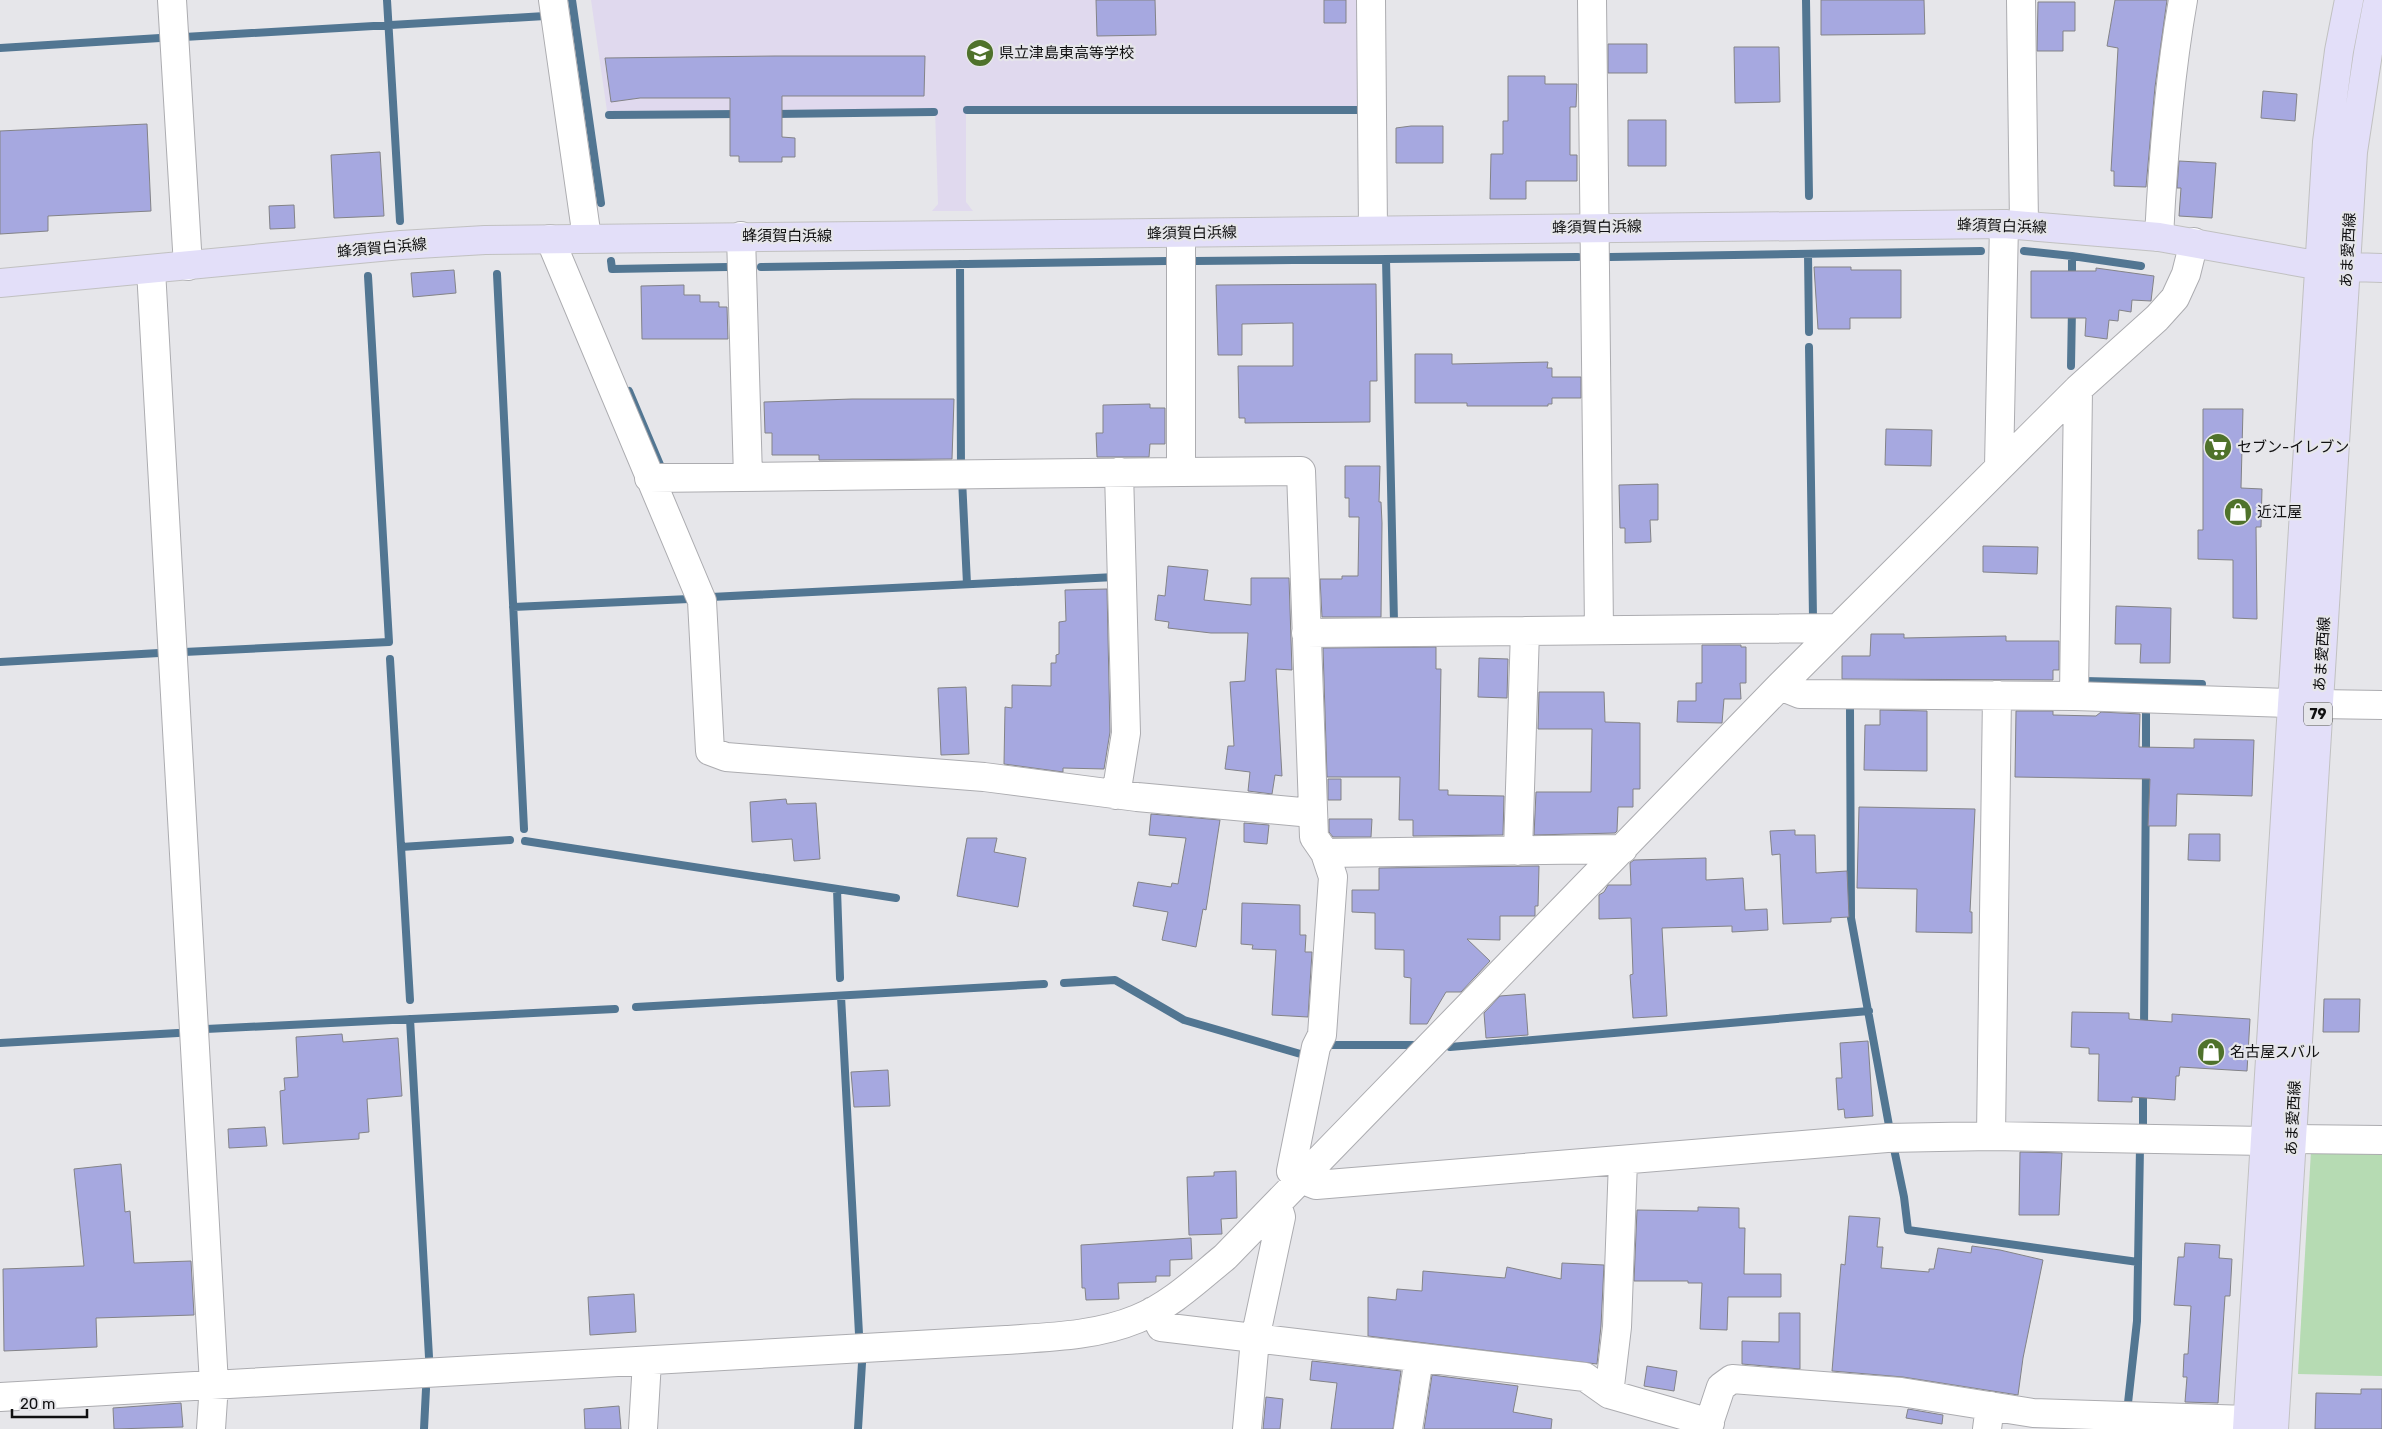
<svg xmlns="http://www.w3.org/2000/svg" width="2382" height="1429" font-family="Rubik,'Noto Sans JP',sans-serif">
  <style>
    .education { fill: #e0d9ee }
    .green { fill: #b6dbb3 }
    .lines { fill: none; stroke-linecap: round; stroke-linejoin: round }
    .stream { stroke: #527692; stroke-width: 8 }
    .building { fill: #a6a8e0; stroke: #838387 }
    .minor-casing { stroke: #acacb0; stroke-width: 30 }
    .major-casing { stroke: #c1c1c1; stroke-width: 30 }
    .minor { stroke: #fff; stroke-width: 28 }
    .major { stroke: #e3dff9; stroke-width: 28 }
    .labels { text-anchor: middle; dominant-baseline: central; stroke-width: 4.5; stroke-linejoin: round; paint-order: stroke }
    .shield { fill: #e6e6ea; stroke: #505052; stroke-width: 1 }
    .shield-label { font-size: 14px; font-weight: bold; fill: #101011 }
    .poi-label { font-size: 15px; fill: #101011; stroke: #e6e6ea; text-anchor: start }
    .street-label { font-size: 15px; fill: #101011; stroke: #e6e6ea }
  </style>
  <rect width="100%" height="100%" fill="#e6e6ea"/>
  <!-- education -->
  <path class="education" d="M 591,0 L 1361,0 L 1362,107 L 966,107 L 966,202 L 973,211 L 932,211 L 938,204 L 935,109 L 607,111 Z"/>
  <!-- green -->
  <path class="green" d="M 2382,1146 L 2382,1376 L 2298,1374 L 2311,1151 Z"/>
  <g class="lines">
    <!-- stream -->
    <path class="stream" d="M 387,0 L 400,221
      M 572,0 L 601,203
      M 1806,0 L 1809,196
      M 184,37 L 545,16
      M 0,48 L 160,38
      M 967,110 L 1364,110
      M 774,114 L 934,112
      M 609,115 L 740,114
      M 2024,251 L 2072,256 L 2072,279
      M 1808,254 L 1809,332
      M 2072,256 L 2141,266
      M 1610,257 L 1981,251
      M 1386,259 L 1394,622
      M 611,261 L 612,269 L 728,267
      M 1195,261 L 1578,257
      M 960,264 L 961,469
      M 761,267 L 1167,261
      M 497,274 L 524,829
      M 1809,347 L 1813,618
      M 2071,366 L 2072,308
      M 629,391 L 661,467
      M 962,479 L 967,584
      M 711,597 L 1115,577
      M 513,607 L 689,599
      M 184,652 L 389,642 L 368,276
      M 390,659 L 410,1000
      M 0,662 L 159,653
      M 2085,681 L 2202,684
      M 1850,709 L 1851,918 L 1890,1131
      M 2146,758 L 2146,710
      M 525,841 L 896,898
      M 401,847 L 510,840
      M 837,889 L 840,978
      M 1064,983 L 1115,980 L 1184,1020 L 1304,1055 L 1303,1061
      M 841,996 L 859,1334
      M 636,1007 L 1044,984
      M 410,1019 L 429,1357
      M 206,1029 L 615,1009
      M 2144,1030 L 2146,769
      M 0,1043 L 178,1033
      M 1322,1045 L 1415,1045
      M 1450,1047 L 1869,1011
      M 2143,1128 L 2143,1089
      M 1893,1144 L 1904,1197 L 1908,1230 L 2138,1262
      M 2128,1403 L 2137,1321 L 2140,1147
      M 424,1429 L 426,1389
      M 858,1429 L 862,1363"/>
  </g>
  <!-- building -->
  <path class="building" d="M 1096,0 L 1155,0 L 1156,35 L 1097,36 Z
    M 1324,0 L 1346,0 L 1346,23 L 1324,23 Z
    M 1821,0 L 1924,0 L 1925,34 L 1821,35 Z
    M 2115,0 L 2167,0 L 2155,87 L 2146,187 L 2114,186 L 2114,171 L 2111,171 L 2118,48 L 2107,46 Z
    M 2038,2 L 2075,2 L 2075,31 L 2063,31 L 2063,51 L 2037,51 Z
    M 1608,44 L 1647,44 L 1647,73 L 1608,73 Z
    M 1734,47 L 1779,47 L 1780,102 L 1735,103 Z
    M 775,56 L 925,56 L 924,96 L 782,96 L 782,137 L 795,138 L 795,157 L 782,157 L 782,162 L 739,162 L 739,156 L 730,156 L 730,98 L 640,98 L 611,102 L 605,58 Z
    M 1508,76 L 1545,76 L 1545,84 L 1577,84 L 1576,107 L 1570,107 L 1570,155 L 1577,155 L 1577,181 L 1526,181 L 1526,199 L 1490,199 L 1491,154 L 1503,154 L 1503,121 L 1508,121 Z
    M 2263,91 L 2297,94 L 2295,121 L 2261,118 Z
    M 1628,120 L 1666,120 L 1666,166 L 1628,166 Z
    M 147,124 L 151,211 L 48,216 L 48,231 L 0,234 L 0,131 Z
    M 1411,126 L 1443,126 L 1443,163 L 1396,163 L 1396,128 Z
    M 380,152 L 384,216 L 334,218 L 331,155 Z
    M 2179,161 L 2216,163 L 2212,218 L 2179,216 L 2181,188 L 2177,188 Z
    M 294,205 L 295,228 L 270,229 L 269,206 Z
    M 1814,267 L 1851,267 L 1851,270 L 1901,270 L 1901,318 L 1850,318 L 1850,329 L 1818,329 Z
    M 2096,268 L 2154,276 L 2151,301 L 2132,300 L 2131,312 L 2119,310 L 2118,321 L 2109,320 L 2107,339 L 2085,336 L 2086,318 L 2031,318 L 2031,271 L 2096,271 Z
    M 454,270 L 456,293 L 413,297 L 411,273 Z
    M 1376,284 L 1377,381 L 1370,381 L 1370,422 L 1245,423 L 1245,418 L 1239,418 L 1238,366 L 1293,366 L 1293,323 L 1242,324 L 1242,355 L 1218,355 L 1216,285 Z
    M 684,285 L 684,295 L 700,295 L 700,302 L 719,302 L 719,307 L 727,307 L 728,339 L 642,339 L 641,286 Z
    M 1415,354 L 1452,354 L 1452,364 L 1548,362 L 1547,368 L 1552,368 L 1552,377 L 1581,377 L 1581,398 L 1552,398 L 1552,404 L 1548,404 L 1548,406 L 1467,406 L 1467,403 L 1415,403 Z
    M 852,399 L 954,399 L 952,459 L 819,460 L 819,455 L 772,455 L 772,433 L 765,433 L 764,402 Z
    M 1150,404 L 1150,408 L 1165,408 L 1165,444 L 1150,444 L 1149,457 L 1097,457 L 1096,433 L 1103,433 L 1103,405 Z
    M 2203,409 L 2243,409 L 2241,488 L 2262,489 L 2261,527 L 2256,527 L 2257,619 L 2233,618 L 2233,560 L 2198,559 L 2198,530 L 2203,530 Z
    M 1886,429 L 1932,430 L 1931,466 L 1885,465 Z
    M 1345,466 L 1380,466 L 1379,502 L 1381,502 L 1382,523 L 1381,617 L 1322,617 L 1320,579 L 1342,579 L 1342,576 L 1358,576 L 1359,517 L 1349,517 L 1349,498 L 1345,498 Z
    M 1658,484 L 1658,520 L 1650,520 L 1651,542 L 1625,543 L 1625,528 L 1620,528 L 1619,485 Z
    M 1983,546 L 2038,547 L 2037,574 L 1983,572 Z
    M 1168,566 L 1208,570 L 1204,600 L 1251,605 L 1251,578 L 1289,578 L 1292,670 L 1276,669 L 1282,776 L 1275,775 L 1272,794 L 1248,791 L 1250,772 L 1225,769 L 1228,746 L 1234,746 L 1230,682 L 1245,681 L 1248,633 L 1211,633 L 1168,628 L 1169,622 L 1155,620 L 1158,595 L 1165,596 Z
    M 1107,589 L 1110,732 L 1104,769 L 1063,768 L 1063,772 L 1004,764 L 1005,707 L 1012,708 L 1012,685 L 1051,686 L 1051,663 L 1056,663 L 1056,655 L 1059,654 L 1059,622 L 1066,621 L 1065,590 Z
    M 2116,606 L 2171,608 L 2170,663 L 2140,663 L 2141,644 L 2115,644 Z
    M 1871,634 L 1904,634 L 1904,638 L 2006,636 L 2006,641 L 2059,641 L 2059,670 L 2053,670 L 2053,680 L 1842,679 L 1842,656 L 1870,656 Z
    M 1702,645 L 1741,645 L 1741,647 L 1746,647 L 1746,683 L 1740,683 L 1741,699 L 1724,699 L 1722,723 L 1677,722 L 1678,701 L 1696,701 L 1696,683 L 1702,683 Z
    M 1436,647 L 1436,669 L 1441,669 L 1439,790 L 1448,790 L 1448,795 L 1504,796 L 1503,835 L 1413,836 L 1413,820 L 1399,820 L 1400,777 L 1327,777 L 1323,648 Z
    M 1479,658 L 1508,659 L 1507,698 L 1478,697 Z
    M 966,687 L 969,754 L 941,755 L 938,688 Z
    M 1539,692 L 1604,692 L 1605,722 L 1640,723 L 1640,789 L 1633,789 L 1633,807 L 1618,807 L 1617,831 L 1615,833 L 1534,835 L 1536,792 L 1591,792 L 1592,729 L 1538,729 Z
    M 1880,710 L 1927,711 L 1927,771 L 1864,770 L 1865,725 L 1880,725 Z
    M 2016,711 L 2053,711 L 2053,715 L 2096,716 L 2101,712 L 2140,714 L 2139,747 L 2194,748 L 2194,739 L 2254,740 L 2252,796 L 2177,794 L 2176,826 L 2148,826 L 2150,779 L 2015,777 Z
    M 1328,779 L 1341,779 L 1341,800 L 1328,800 Z
    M 786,799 L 787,804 L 816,803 L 820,859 L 794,861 L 792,839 L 752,842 L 750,802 Z
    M 1859,807 L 1975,809 L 1970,912 L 1972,912 L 1972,933 L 1916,932 L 1917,889 L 1857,888 Z
    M 1151,814 L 1220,820 L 1206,910 L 1203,909 L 1196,947 L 1162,940 L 1168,912 L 1133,906 L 1138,882 L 1171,887 L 1172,883 L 1178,884 L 1186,838 L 1149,835 Z
    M 1329,819 L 1372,819 L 1371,837 L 1333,837 L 1329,832 Z
    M 1244,823 L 1269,825 L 1267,844 L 1244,842 Z
    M 1795,830 L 1795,835 L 1815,835 L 1816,873 L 1847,871 L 1849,917 L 1831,918 L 1831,922 L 1783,924 L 1780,854 L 1772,855 L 1770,831 Z
    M 2189,834 L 2220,834 L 2220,861 L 2188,860 Z
    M 967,838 L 997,838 L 994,852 L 1026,858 L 1018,907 L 957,896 Z
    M 1706,858 L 1706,880 L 1743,878 L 1745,910 L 1767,909 L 1768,930 L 1732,932 L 1732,926 L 1662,928 L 1667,1016 L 1633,1018 L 1630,975 L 1633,974 L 1631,918 L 1599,919 L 1599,895 L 1604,892 L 1608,885 L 1631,885 L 1630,863 L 1634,860 Z
    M 1539,866 L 1538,906 L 1535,906 L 1535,916 L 1500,916 L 1500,940 L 1467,939 L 1490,961 L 1461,992 L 1446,992 L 1427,1024 L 1410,1024 L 1411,978 L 1404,977 L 1404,950 L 1375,949 L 1375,913 L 1352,912 L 1352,890 L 1379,890 L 1379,868 Z
    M 1242,903 L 1300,905 L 1300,935 L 1306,935 L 1305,952 L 1312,952 L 1308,1017 L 1272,1015 L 1276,950 L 1252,949 L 1253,945 L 1241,944 Z
    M 1525,994 L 1528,1035 L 1486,1038 L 1484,1013 L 1500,996 Z
    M 2324,999 L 2360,999 L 2359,1032 L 2323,1032 Z
    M 2072,1012 L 2129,1013 L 2129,1019 L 2172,1022 L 2172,1014 L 2250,1019 L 2247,1071 L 2180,1067 L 2179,1076 L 2176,1076 L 2175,1100 L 2132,1097 L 2132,1102 L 2098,1101 L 2099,1054 L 2089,1054 L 2089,1048 L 2071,1047 Z
    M 342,1034 L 343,1042 L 398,1038 L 402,1096 L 367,1099 L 369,1132 L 359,1133 L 359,1139 L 283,1144 L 280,1091 L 285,1090 L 284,1078 L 298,1077 L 296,1037 Z
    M 1868,1041 L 1873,1116 L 1845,1118 L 1844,1109 L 1838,1110 L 1836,1078 L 1842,1078 L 1840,1043 Z
    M 888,1070 L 890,1106 L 854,1107 L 851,1072 Z
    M 265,1127 L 267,1146 L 229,1148 L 228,1129 Z
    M 2020,1152 L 2062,1153 L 2059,1215 L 2019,1215 Z
    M 121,1164 L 125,1212 L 130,1211 L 134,1263 L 191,1261 L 194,1315 L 96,1318 L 97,1347 L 4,1351 L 3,1269 L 84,1266 L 74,1169 Z
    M 1236,1171 L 1237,1218 L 1221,1219 L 1222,1234 L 1189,1235 L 1187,1177 L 1214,1176 L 1214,1172 Z
    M 1698,1207 L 1739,1208 L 1739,1228 L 1745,1228 L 1744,1274 L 1781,1274 L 1781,1297 L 1728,1297 L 1727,1330 L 1700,1329 L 1702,1283 L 1688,1283 L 1688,1281 L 1634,1281 L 1637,1210 L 1698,1211 Z
    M 1849,1216 L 1880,1218 L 1877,1247 L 1883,1247 L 1881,1268 L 1929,1272 L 1929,1269 L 1934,1269 L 1938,1248 L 1971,1253 L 1972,1246 L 2000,1250 L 2043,1260 L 2023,1358 L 2018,1395 L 1903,1377 L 1832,1371 L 1841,1264 L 1845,1265 Z
    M 1191,1238 L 1192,1259 L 1170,1260 L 1170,1276 L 1156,1276 L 1156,1282 L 1118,1283 L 1119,1299 L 1086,1300 L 1085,1288 L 1082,1288 L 1081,1245 Z
    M 2185,1243 L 2220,1245 L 2219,1258 L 2232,1259 L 2230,1296 L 2225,1296 L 2218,1403 L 2185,1402 L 2187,1377 L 2183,1377 L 2184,1354 L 2188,1354 L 2191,1306 L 2174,1305 L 2178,1257 L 2184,1257 Z
    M 1562,1263 L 1604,1265 L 1601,1326 L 1597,1364 L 1368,1336 L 1368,1297 L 1396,1300 L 1397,1289 L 1422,1291 L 1423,1271 L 1505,1278 L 1507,1267 L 1561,1279 Z
    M 634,1294 L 636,1332 L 590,1335 L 588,1297 Z
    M 1779,1313 L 1800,1313 L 1800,1369 L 1742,1364 L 1742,1341 L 1779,1342 Z
    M 1312,1361 L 1401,1371 L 1393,1429 L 1331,1429 L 1337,1383 L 1310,1380 Z
    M 1647,1366 L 1677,1371 L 1674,1391 L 1644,1386 Z
    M 1432,1375 L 1518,1386 L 1513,1412 L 1552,1419 L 1551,1429 L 1424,1429 Z
    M 2361,1389 L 2382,1389 L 2382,1429 L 2315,1429 L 2316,1393 L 2361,1394 Z
    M 1266,1397 L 1283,1399 L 1280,1429 L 1263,1429 Z
    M 181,1403 L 183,1427 L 114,1429 L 113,1408 Z
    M 619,1406 L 621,1429 L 585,1429 L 584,1409 Z
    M 1908,1409 L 1943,1415 L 1942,1424 L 1906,1418 Z"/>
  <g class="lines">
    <defs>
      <path id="minor" d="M 172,0 L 188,266
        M 553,0 L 587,238
        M 1371,0 L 1373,230
        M 1592,0 L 1599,630
        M 2021,0 L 2024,224
        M 1181,233 L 1181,472 L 1301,471 L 1314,837 L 1325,853 L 1333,877 L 1322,1035 L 1316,1047 L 1291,1171 L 1301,1179 L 1316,1185 L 1887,1138 L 1991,1136 L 2265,1141
        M 741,236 L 748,477
        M 2159,237 C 2163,157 2169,79 2183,0
        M 550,239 L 702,601 L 710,751 L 726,757 L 984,777 L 1137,797 L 1312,813
        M 151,270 L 214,1384 L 211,1429
        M 1999,467 L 2004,224
        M 649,478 L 1181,472
        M 1306,633 L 1838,628
        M 1780,686 L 1800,694 L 2074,696 L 2291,703
        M 2074,696 L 2078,389
        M 2318,704 L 2382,705
        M 1116,795 L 1126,733 L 1119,472
        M 1518,851 L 1525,631
        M 1325,853 L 1623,849
        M 1991,1136 L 1997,695
        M 2292,1139 L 2382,1140
        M 1153,1311 L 1161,1327 L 1585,1377 L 1609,1394 L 1710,1423
        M 1609,1394 L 1617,1327 L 1623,1161
        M 0,1397 L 1006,1340 C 1050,1337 1096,1336 1137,1319 C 1170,1306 1198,1279 1225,1257 L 1780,686 L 2078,389 L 2157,318 L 2175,298 L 2186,274 L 2194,242
        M 643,1429 L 647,1361
        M 1247,1429 L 1255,1339 L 1281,1217 L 1277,1204
        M 1408,1429 L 1419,1358
        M 1707,1429 L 1721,1387 L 1732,1379 L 1901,1392 L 2033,1413 L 2248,1420
        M 1987,1429 L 1990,1406"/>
      <path id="major" d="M 0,283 L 401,245 L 485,240 L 2004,224 L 2159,237 L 2321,266 L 2382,268
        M 2247,1429 L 2327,142 L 2339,51 L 2349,0
        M 2274,1429 L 2353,152 L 2368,53 L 2378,0"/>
    </defs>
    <!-- minor casing -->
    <use href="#minor" class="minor-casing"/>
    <!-- major casing -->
    <use href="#major" class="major-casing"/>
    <!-- minor -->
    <use href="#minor" class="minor"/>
    <!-- major -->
    <use href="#major" class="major"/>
  </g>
  <!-- icons -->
  <defs>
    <symbol id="school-disc" viewBox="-11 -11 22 22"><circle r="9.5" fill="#4f722b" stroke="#e6e6ea"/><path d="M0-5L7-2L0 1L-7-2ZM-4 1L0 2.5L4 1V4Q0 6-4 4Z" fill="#fff"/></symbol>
    <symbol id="supermarket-disc" viewBox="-11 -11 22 22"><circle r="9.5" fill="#4f722b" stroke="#e6e6ea"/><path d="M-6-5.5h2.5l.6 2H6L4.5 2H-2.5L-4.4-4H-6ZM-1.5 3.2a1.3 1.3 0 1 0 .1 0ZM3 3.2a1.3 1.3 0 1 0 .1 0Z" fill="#fff"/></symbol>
    <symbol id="shop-disc" viewBox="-11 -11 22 22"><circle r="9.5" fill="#4f722b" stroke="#e6e6ea"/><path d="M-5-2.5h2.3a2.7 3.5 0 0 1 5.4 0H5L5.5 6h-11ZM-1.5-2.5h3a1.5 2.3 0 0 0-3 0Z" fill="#fff"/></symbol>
  </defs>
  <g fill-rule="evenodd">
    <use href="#school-disc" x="964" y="37" width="32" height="32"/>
    <use href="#supermarket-disc" x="2202" y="431" width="32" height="32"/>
    <use href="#shop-disc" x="2222" y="496" width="32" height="32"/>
    <use href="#shop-disc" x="2195" y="1036" width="32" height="32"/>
  </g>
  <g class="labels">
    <!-- shield labels -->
    <rect class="shield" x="2304" y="702.5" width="28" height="23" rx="4"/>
    <g class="shield-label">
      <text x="2318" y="714">79</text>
    </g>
    <!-- poi labels -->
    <g class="poi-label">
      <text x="999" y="53">県立津島東高等学校</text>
      <text x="2237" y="447">セブン-イレブン</text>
      <text x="2257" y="512">近江屋</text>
      <text x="2230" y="1052">名古屋スバル</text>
    </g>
    <!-- street labels -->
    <g class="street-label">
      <text transform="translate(2002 226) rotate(2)">蜂須賀白浜線</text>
      <text transform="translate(1597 227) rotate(-1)">蜂須賀白浜線</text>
      <text transform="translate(1192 233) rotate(-1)">蜂須賀白浜線</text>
      <text x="787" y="236">蜂須賀白浜線</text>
      <text transform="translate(382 248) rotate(-5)">蜂須賀白浜線</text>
      <text transform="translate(2348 250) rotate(-87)">あま愛西線</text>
      <text transform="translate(2322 654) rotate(-86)">あま愛西線</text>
      <text transform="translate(2293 1118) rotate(-87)">あま愛西線</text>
    </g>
  </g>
  <!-- scale -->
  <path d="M12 1409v8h75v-8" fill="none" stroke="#101011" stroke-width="2.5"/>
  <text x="20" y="1409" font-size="15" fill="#101011" stroke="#e6e6ea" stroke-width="4" paint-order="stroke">20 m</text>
</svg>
